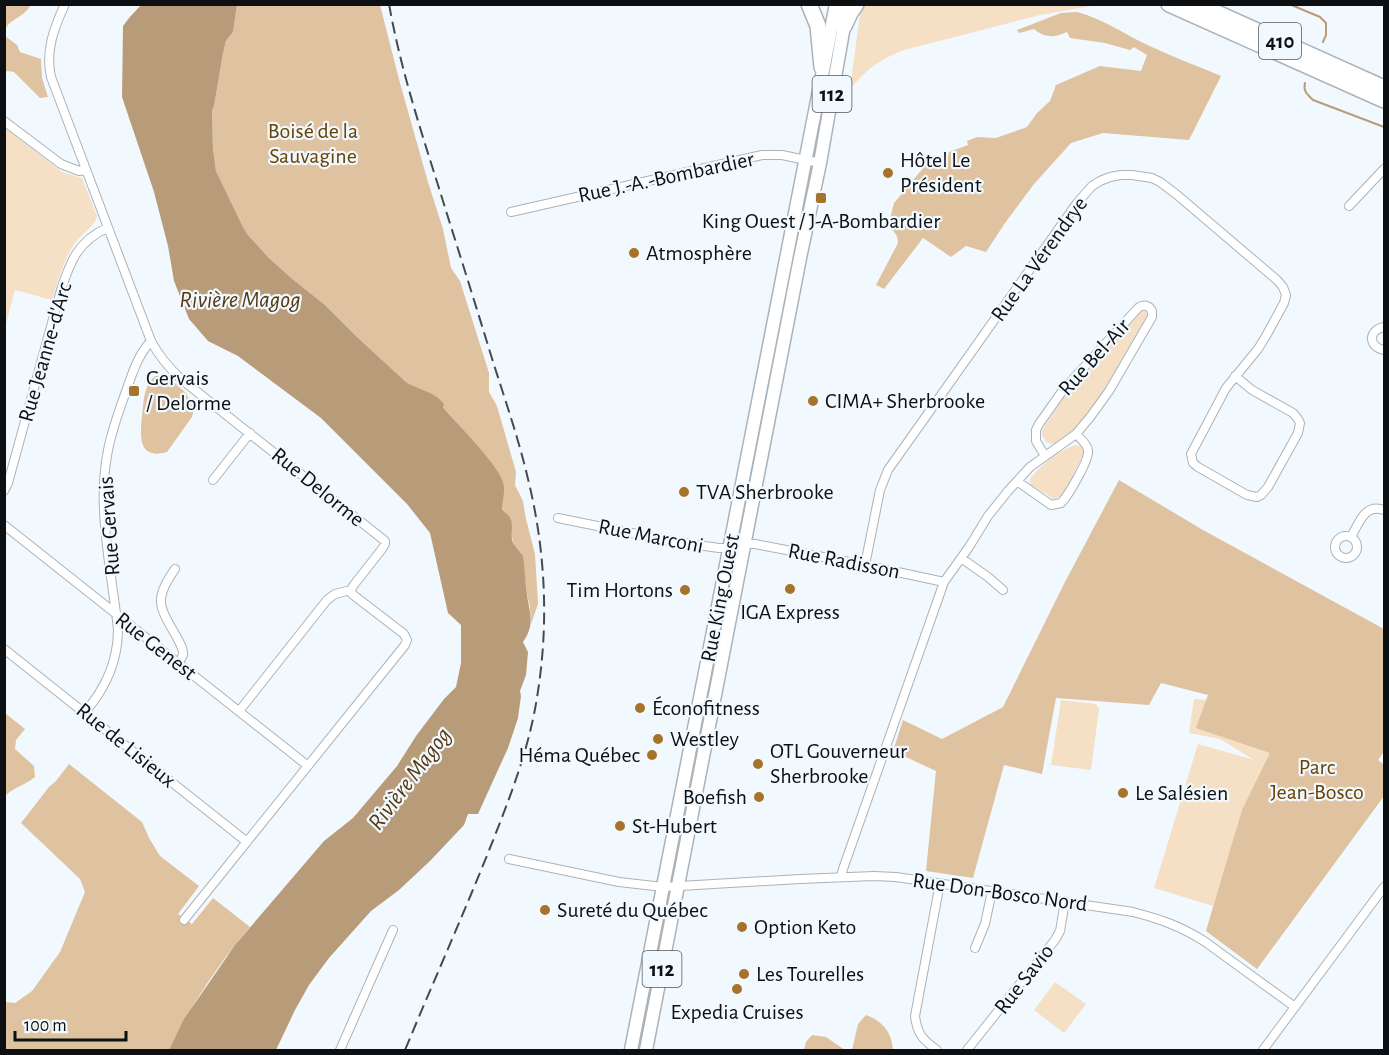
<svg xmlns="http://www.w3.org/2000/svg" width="1389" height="1055" font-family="'Alegreya Sans',sans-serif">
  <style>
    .green { fill: #f5dfc5 }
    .forest { fill: #dfc29f }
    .water { fill: #b89c7a }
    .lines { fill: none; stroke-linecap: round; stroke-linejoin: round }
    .stream { stroke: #b89c7a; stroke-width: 2 }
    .street-casing { stroke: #aab3ba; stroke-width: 10 }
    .primary-casing { stroke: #aab3ba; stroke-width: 15 }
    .highway-casing { stroke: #aab3ba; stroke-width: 18 }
    .street { stroke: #fff; stroke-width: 8 }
    .primary { stroke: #fff; stroke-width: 12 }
    .highway { stroke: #fff; stroke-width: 15 }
    .rail { stroke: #464a4e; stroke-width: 2; stroke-dasharray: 12 6; stroke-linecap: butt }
    .poi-dot { fill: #a7732b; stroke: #f1f9ff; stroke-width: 2 }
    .labels { text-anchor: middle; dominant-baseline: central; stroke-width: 4.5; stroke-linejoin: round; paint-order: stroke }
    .shield { fill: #f1f9ff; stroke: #51565a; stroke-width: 1.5 }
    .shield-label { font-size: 21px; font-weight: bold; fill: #0d1013 }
    .park-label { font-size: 22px; fill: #694303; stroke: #f1f9ff }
    .poi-label { font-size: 22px; fill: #0d1013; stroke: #f1f9ff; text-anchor: start }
    .street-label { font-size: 22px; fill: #0d1013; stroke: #f1f9ff }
    .water-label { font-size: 24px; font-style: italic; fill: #57390f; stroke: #f1f9ff }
  </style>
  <rect width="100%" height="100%" fill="#f1f9ff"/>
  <!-- green -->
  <path class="green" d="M 862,5 L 1093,5 L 1091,6 L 1040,15 L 904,50 C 879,60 868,68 850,89 L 861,6 Z
    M 5,128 L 62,172 L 82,178 L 97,216 C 96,225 85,231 79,238 C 64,256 59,278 52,300 L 15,290 L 5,328 Z
    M 1142,310 L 1146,311 L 1147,316 L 1100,397 L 1077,427 L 1057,443 L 1052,444 L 1046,442 L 1042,435 L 1042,430 L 1071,387 Z
    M 1076,445 C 1081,446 1084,448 1084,453 L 1065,492 L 1062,496 L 1054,499 L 1031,485 L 1030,479 C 1041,465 1058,450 1076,445 Z
    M 1194,699 L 1384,713 L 1384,751 L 1378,760 L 1384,765 L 1384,796 L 1257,969 L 1206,931 L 1213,906 L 1154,888 L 1198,744 L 1254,760 L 1220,739 L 1189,733 Z
    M 1061,700 L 1096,704 L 1099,709 L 1091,770 L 1051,765 Z
    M 1055,982 L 1086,1004 L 1064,1033 L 1034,1010 Z"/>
  <!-- forest -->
  <path class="forest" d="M 5,4 L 31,5 C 28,9 25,13 20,16 C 12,22 4,24 5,36 L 17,45 L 20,52 L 41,59 L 42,78 L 48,97 L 40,98 L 14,72 L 7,71 L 5,73 Z
    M 237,5 L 380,5 L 400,83 L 428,182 L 443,229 L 451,268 L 460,281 L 489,373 L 489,392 L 497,406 L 516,472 L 515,485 L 523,501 L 526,519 L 535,554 L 538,604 L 531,624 L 530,607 L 527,594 L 521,552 C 508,541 514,535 511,521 C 510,515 505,515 503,510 C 500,504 504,497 503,491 C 503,483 500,475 495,468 L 443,407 L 406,382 L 356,336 L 325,305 L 290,277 L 268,257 L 248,235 L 243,227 L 216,171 L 213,149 L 212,111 L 214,106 L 223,53 L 226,41 L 233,32 Z
    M 1077,12 C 1104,19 1127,36 1152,47 C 1175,58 1198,66 1221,76 L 1189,140 L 1103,133 L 1071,143 L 1034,184 L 1005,223 L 986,252 L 966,246 L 951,257 L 923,238 L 884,289 L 876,285 L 898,243 L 897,236 L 891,228 L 891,215 L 894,203 L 934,155 L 938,164 L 947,159 L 949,152 L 968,145 L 967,141 L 977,137 L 996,138 L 1027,127 L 1037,113 L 1050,101 L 1056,85 L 1100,66 L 1141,71 L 1147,55 L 1134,47 L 1130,50 L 1105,43 L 1070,38 L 1067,32 C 1054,38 1045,38 1034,29 L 1019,33 L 1017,30 L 1061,13 Z
    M 155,376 L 162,376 L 176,384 L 186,393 L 194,409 L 192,417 L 167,452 C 138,460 140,437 142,416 C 144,401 143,387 155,376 Z
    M 1119,480 L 1203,530 L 1384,629 L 1384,751 L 1378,760 L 1384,765 L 1384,796 L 1257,969 L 1206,931 L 1242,810 L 1270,753 L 1196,728 L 1208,695 L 1161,683 L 1149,705 L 1056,698 L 1042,774 L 1004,765 L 973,878 L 926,871 L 936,771 L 893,751 L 903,720 L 942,739 L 1003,707 L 1065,582 Z
    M 5,713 L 25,729 L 16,740 L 15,749 L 34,766 L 35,777 C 25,785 13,788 5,796 Z
    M 69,764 L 142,822 L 149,838 L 160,856 L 199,886 L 178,914 L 192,924 L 213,898 L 250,927 C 218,964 190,1007 169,1050 L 5,1050 L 5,1002 L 15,1003 L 32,991 L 60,952 L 85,892 L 80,879 L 21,823 L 49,787 L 56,781 Z
    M 866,1015 C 883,1021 892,1033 893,1050 L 852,1050 L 858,1024 Z
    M 812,1035 L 826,1037 L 845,1050 L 804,1050 L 806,1042 Z"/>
  <!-- water -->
  <path class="water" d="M 142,4 L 237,5 L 233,32 L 226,41 L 223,53 L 214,106 L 212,111 L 213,149 L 216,171 L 243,227 L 248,235 L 268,257 L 290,277 L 325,305 L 356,336 L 406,382 C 418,390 434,391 444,404 L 443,407 C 456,424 502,467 504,486 C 505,493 502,502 502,509 C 504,512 507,514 509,516 C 514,522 511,533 512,540 C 514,547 520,550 523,556 C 525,569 525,583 527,595 C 530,614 535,625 523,642 L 528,652 L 526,675 L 520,691 L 521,696 L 518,718 L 508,748 L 478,814 L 468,814 L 464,825 L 430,861 L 399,890 L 371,911 L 329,958 L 309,985 L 295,1010 L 276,1050 L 169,1050 L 184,1019 L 235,945 L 324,841 L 353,818 L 397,766 L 416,736 L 444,699 L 456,687 L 461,663 L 461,625 L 448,613 L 430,533 L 407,504 L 321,418 L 238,356 L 208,341 L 189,319 L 174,281 L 168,246 L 154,192 L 122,97 L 123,26 L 129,18 Z"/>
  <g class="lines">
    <!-- stream -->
    <path class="stream" d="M 1289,4 L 1320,17 L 1326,23 L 1326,35 L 1323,42
      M 1305,83 C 1303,91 1307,94 1313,100 L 1384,127"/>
    <defs>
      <path id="street" d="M 65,4 C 54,28 45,51 51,77 L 151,341 C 159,356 168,367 181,379 L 385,541 L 385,544 L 382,549 L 353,586 L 351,590 L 352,594 L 404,634 L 407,640 L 405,645 L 184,920
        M 4,121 L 61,164 L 79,171 L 85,170
        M 1349,206 L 1384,169
        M 511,212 L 762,155 L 782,155 L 820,163
        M 1384,327 C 1368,330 1368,347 1384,350
        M 213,480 L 250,433
        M 1017,481 L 1051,505 L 1061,503 C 1068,496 1090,459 1088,450 C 1087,444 1080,438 1076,434
        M 4,491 L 8,483 L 61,290 C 70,262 78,241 107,228
        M 558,518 L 676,542 L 719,548 L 729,548 L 744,544 L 755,544 L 865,565 L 944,582
        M 4,525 L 308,766
        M1335 547a11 11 0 1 1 22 0a11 11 0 1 1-22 0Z
        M 1351,537 C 1359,523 1365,503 1384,510
        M 961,558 L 988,577 L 1003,590
        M 865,565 L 880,490 L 888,470 L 1077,203 L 1092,186 L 1100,181 L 1110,177 L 1121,175 L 1132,175 L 1152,178 L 1160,182 L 1176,194 L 1277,280 L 1283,287 L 1286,295 L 1284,303 L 1266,336 L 1258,349 L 1226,388 L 1191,454 L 1193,463 L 1198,467 L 1247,495 L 1257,497 L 1261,495 L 1268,487 L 1298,433 L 1300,423 L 1298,419 L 1293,413 L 1252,390 L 1235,376
        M 175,569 C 169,578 162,588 161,599 C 159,616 185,643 183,655 C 182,658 180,660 178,663
        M 4,649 L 247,842
        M 240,710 L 327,600 L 335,594 L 351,590
        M 85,712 C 106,688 118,662 118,629 C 112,576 97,508 107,456 C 110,435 118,414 125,394 C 132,375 137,356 151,341
        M 509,859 L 619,882 L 663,887 L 800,879 L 874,876 L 896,877 L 1133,912 C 1160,919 1180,926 1204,941 L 1295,1007
        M 841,877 L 843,869 L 944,582 L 969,547 L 988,516 L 1008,491 L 1030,467 L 1076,434 L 1091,416 L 1109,391 L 1152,317 L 1152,311 C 1149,305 1143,304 1138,308 L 1063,390 L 1039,424 L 1036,430 L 1036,441 L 1045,456
        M 975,948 L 985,924 L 992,891
        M 340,1050 L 393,930
        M 937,1050 C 923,1040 917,1034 915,1016 L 940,883
        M 967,1050 L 1055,940 L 1060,931 L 1065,901
        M 1263,1050 L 1384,887"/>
      <path id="primary" d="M 631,1050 L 836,4
        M 646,1050 L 800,258 L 820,163 L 844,26 L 847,4"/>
      <path id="highway" d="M 809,4 L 818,26 L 822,67
        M 1169,4 L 1384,100
        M 1197,4 L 1384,88
        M 844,26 L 850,13 L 856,4"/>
    </defs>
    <!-- street casing -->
    <use href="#street" class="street-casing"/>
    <!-- primary casing -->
    <use href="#primary" class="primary-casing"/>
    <!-- highway casing -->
    <use href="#highway" class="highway-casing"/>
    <!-- street -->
    <use href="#street" class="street"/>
    <!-- primary -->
    <use href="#primary" class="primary"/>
    <!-- highway -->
    <use href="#highway" class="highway"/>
    <!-- rail -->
    <path class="rail" d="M 389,4 C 400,66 419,125 438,185 C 455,240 473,296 490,352 C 503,394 518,436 528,479 C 545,548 549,620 538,691 C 530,748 509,800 488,853 C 461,920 432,985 405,1050"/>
  </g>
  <!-- markers -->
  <g class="poi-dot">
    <circle cx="888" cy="173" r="6"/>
    <rect x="815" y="192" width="12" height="12" rx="3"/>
    <circle cx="634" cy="253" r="6"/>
    <rect x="128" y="385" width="12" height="12" rx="3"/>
    <circle cx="813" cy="401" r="6"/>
    <circle cx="684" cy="492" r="6"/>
    <circle cx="790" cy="589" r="6"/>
    <circle cx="685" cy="590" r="6"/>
    <circle cx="640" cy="708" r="6"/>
    <circle cx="658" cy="739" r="6"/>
    <circle cx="652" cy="755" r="6"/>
    <circle cx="758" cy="764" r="6"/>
    <circle cx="1123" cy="793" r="6"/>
    <circle cx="759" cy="797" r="6"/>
    <circle cx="620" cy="826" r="6"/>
    <circle cx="545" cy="910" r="6"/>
    <circle cx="742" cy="927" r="6"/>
    <circle cx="744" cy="974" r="6"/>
    <circle cx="737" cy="989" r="6"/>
  </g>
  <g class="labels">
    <!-- shield labels -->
    <g class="shield">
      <rect x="1259" y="23" width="42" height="36" rx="4.5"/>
      <rect x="812.5" y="76" width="39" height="36" rx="4.5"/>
      <rect x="642.5" y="951" width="39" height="36" rx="4.5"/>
    </g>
    <g class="shield-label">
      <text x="1280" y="41">410</text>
      <text x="832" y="94">112</text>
      <text x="662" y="969">112</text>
    </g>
    <!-- park labels -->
    <g class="park-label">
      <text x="313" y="131">Boisé de la<tspan x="313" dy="25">Sauvagine</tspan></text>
      <text x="1317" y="767">Parc<tspan x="1317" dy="25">Jean-Bosco</tspan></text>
    </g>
    <!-- poi labels -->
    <g class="poi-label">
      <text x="900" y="160">Hôtel Le<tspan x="900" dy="25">Président</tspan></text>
      <text x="821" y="221" text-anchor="middle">King Ouest / J-A-Bombardier</text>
      <text x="646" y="253">Atmosphère</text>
      <text x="146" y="378">Gervais<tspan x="146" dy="25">/ Delorme</tspan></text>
      <text x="825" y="401">CIMA+ Sherbrooke</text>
      <text x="696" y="492">TVA Sherbrooke</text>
      <text x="673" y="590" text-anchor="end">Tim Hortons</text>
      <text x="790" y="612" text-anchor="middle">IGA Express</text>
      <text x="652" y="708">Éconofitness</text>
      <text x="670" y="739">Westley</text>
      <text x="770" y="751">OTL Gouverneur<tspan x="770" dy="25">Sherbrooke</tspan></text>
      <text x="640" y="755" text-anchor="end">Héma Québec</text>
      <text x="1135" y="793">Le Salésien</text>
      <text x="747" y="797" text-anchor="end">Boefish</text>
      <text x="632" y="826">St-Hubert</text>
      <text x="557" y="910">Sureté du Québec</text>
      <text x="754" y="927">Option Keto</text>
      <text x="756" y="974">Les Tourelles</text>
      <text x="737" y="1012" text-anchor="middle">Expedia Cruises</text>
    </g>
    <!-- street labels -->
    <g class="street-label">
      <text transform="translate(666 177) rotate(-12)">Rue J.-A.-Bombardier</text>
      <text transform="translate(1039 259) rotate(-54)">Rue La Vérendrye</text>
      <text transform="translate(45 352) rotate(-74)">Rue Jeanne-d'Arc</text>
      <text transform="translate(1094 357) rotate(-48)">Rue Bel-Air</text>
      <text transform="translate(318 487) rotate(39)">Rue Delorme</text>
      <text transform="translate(109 526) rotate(-94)">Rue Gervais</text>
      <text transform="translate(651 536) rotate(11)">Rue Marconi</text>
      <text transform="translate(844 561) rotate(11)">Rue Radisson</text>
      <text transform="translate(720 598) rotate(-79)">Rue King Ouest</text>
      <text transform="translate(156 646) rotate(38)">Rue Genest</text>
      <text transform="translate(126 745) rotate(39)">Rue de Lisieux</text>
      <text transform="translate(1000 892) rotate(8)">Rue Don-Bosco Nord</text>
      <text transform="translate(1024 979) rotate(-52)">Rue Savio</text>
    </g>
    <!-- water labels -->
    <g class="water-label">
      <text x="240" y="300">Rivière Magog</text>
      <text transform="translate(410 779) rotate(-53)">Rivière Magog</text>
    </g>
  </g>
  <!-- border -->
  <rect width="1389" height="1055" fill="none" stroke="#0d1013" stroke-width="12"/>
  <!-- scale -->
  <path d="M15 1031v9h111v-9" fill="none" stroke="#0d1013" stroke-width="3"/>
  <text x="24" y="1031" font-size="18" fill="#0d1013" stroke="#f1f9ff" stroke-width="4.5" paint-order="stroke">100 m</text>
</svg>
